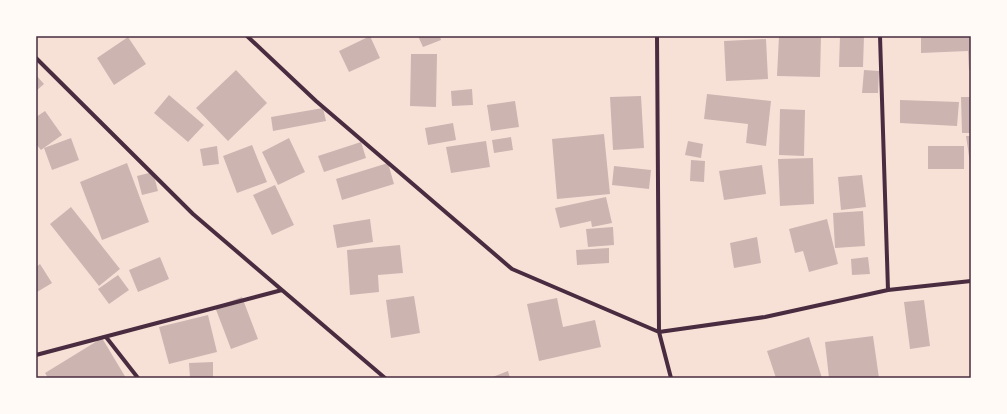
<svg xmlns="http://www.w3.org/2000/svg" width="1007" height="414" font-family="Arial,sans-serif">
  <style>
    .building { fill: #ccb4b1 }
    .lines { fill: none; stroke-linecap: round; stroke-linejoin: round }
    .minor { stroke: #4a2c40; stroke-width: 4 }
    .neatline { fill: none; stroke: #4a2c40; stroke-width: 1.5 }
  </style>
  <rect width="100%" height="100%" fill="#f7e1d7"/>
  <!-- building -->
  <path class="building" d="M 370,36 L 380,58 L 349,72 L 339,51 Z
    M 418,36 L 440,36 L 441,40 L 423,47 Z
    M 779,36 L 821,36 L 820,77 L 777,76 Z
    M 840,36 L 864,36 L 863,67 L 839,67 Z
    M 921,36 L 971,36 L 971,70 L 969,70 L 968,51 L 921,53 Z
    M 128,37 L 146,64 L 114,85 L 97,58 Z
    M 766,39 L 768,79 L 726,81 L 724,41 Z
    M 411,54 L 437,54 L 436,107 L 410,106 Z
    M 236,70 L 267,103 L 228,141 L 196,108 Z
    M 864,70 L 879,71 L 878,93 L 862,93 Z
    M 36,75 L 44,84 L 36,91 Z
    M 472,89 L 473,105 L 452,106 L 451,91 Z
    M 707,94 L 771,101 L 766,146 L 746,143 L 748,124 L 704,119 Z
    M 169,95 L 204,125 L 188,142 L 154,113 Z
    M 641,96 L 644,148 L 613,150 L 610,97 Z
    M 961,97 L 971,97 L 971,133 L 962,133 Z
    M 900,100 L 959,102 L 957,126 L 900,123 Z
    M 515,101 L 519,127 L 491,131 L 487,105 Z
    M 323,108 L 326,121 L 273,131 L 271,117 Z
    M 780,109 L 805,110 L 804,156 L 779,155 Z
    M 45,111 L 62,135 L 41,150 L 36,144 L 36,117 Z
    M 453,123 L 456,140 L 428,145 L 425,128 Z
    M 604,134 L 610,194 L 557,199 L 552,139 Z
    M 966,136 L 971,136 L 971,163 L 970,163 Z
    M 511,137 L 513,150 L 494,153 L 492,140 Z
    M 71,138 L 79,160 L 52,170 L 44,148 Z
    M 289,138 L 305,172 L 278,185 L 262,152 Z
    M 486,141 L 490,167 L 451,173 L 446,147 Z
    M 688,141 L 703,144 L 701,158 L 685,155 Z
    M 361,142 L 366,158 L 324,172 L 318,156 Z
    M 252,145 L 267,182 L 237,193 L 223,156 Z
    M 217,146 L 219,164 L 203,166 L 200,149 Z
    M 928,146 L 964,146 L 964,169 L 928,169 Z
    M 813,158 L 814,204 L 780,206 L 778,159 Z
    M 691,160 L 705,161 L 704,182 L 690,181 Z
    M 127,163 L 149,222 L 102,240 L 80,182 Z
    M 388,163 L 394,184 L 342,200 L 336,179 Z
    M 762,165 L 766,194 L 724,200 L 719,171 Z
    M 614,166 L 651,170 L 649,189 L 612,185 Z
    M 153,172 L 158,191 L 142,195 L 137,176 Z
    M 862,175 L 866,207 L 841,210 L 838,177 Z
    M 275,185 L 294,225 L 272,235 L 253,195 Z
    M 606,197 L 612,223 L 592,227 L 591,221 L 560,228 L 555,208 Z
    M 71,207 L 120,269 L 99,286 L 50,224 Z
    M 863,211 L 865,246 L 835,248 L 833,213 Z
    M 370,219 L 373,242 L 337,248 L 333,225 Z
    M 827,219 L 838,264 L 809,272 L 803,251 L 795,253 L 789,229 Z
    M 613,227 L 614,245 L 588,247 L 586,229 Z
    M 757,237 L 761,263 L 734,268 L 730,243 Z
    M 400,245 L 403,273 L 378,275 L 379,292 L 350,295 L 347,250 Z
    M 609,248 L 609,263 L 577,265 L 576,250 Z
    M 160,257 L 169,279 L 138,292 L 129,270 Z
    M 868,257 L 870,274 L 852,275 L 851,259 Z
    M 40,264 L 52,283 L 37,292 L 36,290 L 36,267 Z
    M 118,275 L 129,290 L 109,304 L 98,289 Z
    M 414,296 L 420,333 L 391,338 L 386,300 Z
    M 242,297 L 258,339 L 231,349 L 215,307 Z
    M 557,298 L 563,327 L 595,320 L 601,347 L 539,361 L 527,304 Z
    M 924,300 L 930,346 L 910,349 L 904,302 Z
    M 208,315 L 217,352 L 169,364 L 159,327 Z
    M 873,336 L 879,378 L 829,378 L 825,342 Z
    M 809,337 L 822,378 L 776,378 L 767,351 Z
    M 102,338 L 126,378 L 48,378 L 45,373 Z
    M 213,362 L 213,377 L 190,378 L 189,363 Z
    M 508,371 L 510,378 L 490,378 Z"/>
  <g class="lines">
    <!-- minor -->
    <path class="minor" d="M 247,36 L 316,101 L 512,269 L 659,332 L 765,317 L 888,290 L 971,281
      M 657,36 L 659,332 L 671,378
      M 880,36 L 888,290
      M 36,58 L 193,214 L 385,378
      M 106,337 L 138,378
      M 36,355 L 282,290"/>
  </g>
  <!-- border -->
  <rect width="1007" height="414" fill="none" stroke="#fffaf5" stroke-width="74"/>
  <rect x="37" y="37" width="933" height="340" class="neatline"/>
</svg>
